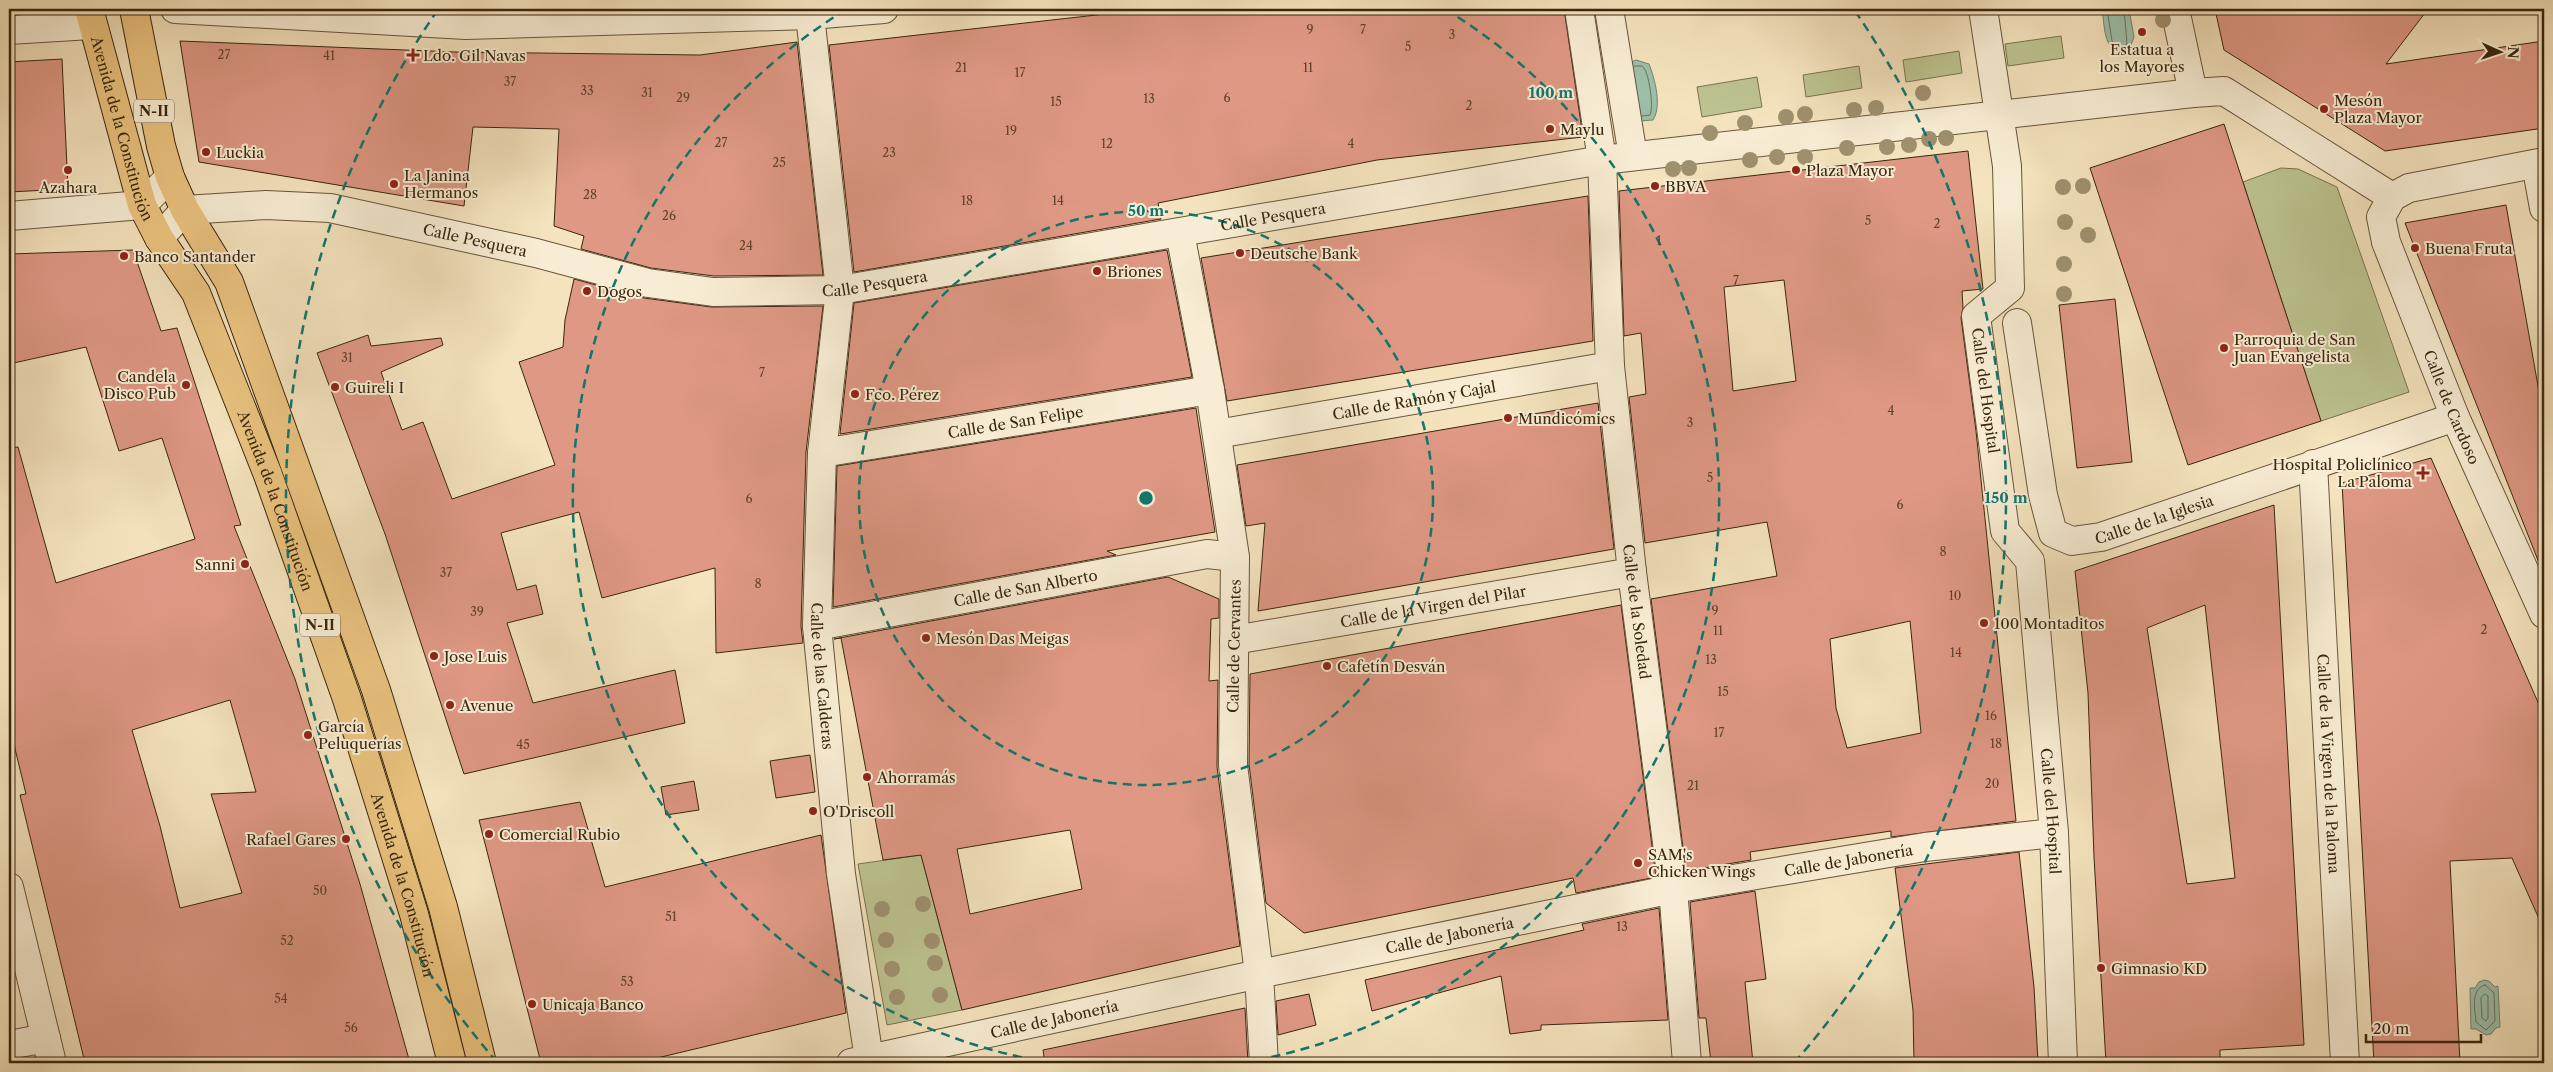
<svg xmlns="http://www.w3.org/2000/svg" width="2553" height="1072" font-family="'Libre Caslon Text',serif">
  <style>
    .green { fill: #bcc390; stroke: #7a744f }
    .water { fill: #9dbfaa; stroke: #75826c }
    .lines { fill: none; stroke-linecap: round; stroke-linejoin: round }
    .shore { stroke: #6b725c; stroke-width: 1 }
    .building { fill: #df9884; stroke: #39260e; fill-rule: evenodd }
    .street-casing { stroke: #68553a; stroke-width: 30 }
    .primary-casing { stroke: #39260e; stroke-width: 30 }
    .street { stroke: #f8edd4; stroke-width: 28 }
    .primary { stroke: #eac27e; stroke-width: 28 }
    .tree { fill: #9f906e }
    .ring { fill: none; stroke: #0f766e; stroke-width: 2.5; stroke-dasharray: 9 6 }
    .poi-dot { fill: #8f2418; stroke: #f8edd4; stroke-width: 2 }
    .labels { text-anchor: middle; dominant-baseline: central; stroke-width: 4; stroke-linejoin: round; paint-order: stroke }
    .number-label { font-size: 12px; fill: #62422c }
    .shield { fill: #f8edd4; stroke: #726249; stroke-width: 1 }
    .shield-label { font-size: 14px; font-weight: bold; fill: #39260e }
    .poi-label { font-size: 15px; fill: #39260e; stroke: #f8edd4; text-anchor: start }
    .street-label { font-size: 15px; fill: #39260e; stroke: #f8edd4 }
    .centre { fill: #0f766e; stroke: #f8edd4; stroke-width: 2.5 }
    .ring-label { font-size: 15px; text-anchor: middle; font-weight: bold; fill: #0f766e; stroke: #f8edd4; stroke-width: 4; stroke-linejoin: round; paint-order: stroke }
  </style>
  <rect width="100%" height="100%" fill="#f4e3bd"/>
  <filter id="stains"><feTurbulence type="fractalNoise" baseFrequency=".004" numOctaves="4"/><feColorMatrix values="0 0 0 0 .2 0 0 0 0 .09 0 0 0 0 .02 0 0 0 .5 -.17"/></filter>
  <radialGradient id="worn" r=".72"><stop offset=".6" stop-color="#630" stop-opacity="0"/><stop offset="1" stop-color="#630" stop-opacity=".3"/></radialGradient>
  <!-- green -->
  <path class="green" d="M 2061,36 L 2064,58 L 2008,66 L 2005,44 Z
    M 1959,51 L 1962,73 L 1906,82 L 1903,60 Z
    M 1859,66 L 1862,88 L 1806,97 L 1803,75 Z
    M 1757,77 L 1762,107 L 1702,117 L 1697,87 Z
    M 2281,168 L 2298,169 L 2337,187 L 2409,392 L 2321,421 L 2243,182 Z
    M 921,855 L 962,1010 L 887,1025 L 858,864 Z"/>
  <!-- water -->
  <path class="water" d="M 2102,9 L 2129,9 L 2134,37 L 2129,50 C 2103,58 2105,27 2102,9 Z
    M 1636,60 L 1649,64 C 1655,79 1662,106 1653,120 L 1640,121 L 1629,63 Z
    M 2484,980 L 2489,981 L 2495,987 L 2498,986 L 2500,1027 L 2496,1028 L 2491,1034 L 2486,1035 L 2476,1029 L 2471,1029 L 2470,988 L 2475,988 L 2479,982 Z"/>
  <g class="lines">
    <!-- shore -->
    <path class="shore" d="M 2107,9 L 2112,41 L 2117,46 L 2123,47 L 2127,44 L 2124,9
      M 1634,66 L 1642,66 C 1649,70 1654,107 1650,115 L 1642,116
      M 2485,985 L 2494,993 L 2495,1021 L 2486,1030 L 2476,1022 C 2475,1010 2470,989 2485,985 Z
      M 2485,994 L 2488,996 L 2488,1018 L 2486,1021 L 2482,1018 L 2481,998 Z"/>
  </g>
  <!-- building -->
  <path class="building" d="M 1150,9 L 1564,9 L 1583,137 L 1377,160 L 1158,203 L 1161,219 L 854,272 L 829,45 Z
    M 2215,9 L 2428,9 L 2386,64 L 2544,41 L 2544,128 L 2385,151 L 2224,50 Z
    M 180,41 L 455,52 L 700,55 L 797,42 L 823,275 L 714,276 L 651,268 L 581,249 L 584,236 L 554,226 L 559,129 L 473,127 L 464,206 L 199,162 Z
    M 62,59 L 68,189 L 9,192 L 9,62 Z
    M 2224,124 L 2321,421 L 2188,465 L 2090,168 Z
    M 1968,151 L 1983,289 L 1962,291 L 1963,308 L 1961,318 L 1976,431 L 2016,821 L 1891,837 L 1891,831 L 1750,852 L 1751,860 L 1686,871 L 1651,599 L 1777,576 L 1767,522 L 1645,543 L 1629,397 L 1646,394 L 1641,333 L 1624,336 L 1619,191 ZM 1784,280 L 1796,381 L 1733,391 L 1724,287 ZM 1910,621 L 1921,733 L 1847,748 L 1836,708 L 1830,639 Z
    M 1588,196 L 1593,341 L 1227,401 L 1201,258 Z
    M 2506,205 L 2544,420 L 2543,573 L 2405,223 Z
    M 133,250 L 161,331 L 177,328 L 241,525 L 234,526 L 295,679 L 360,884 L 410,1063 L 85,1063 L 20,795 L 26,794 L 9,724 L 9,448 L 18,447 L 56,583 L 195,539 L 162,438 L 119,451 L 86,347 L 9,364 L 9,254 ZM 230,700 L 256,792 L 211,794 L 242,893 L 180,908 L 160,826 L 132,730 Z
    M 1167,250 L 1192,377 L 840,434 L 854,303 Z
    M 574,279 L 644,298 L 711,307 L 823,306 L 806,452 L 801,626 L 803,643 L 716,653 L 715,568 L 602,598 L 579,512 L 501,533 L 517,590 L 536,585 L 543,614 L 507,623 L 533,703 L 675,670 L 685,723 L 464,774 L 385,534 L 317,353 L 368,335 L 371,346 L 441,338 L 443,345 L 381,372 L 402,430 L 423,422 L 452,499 L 555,465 L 519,362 L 563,347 L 565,320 Z
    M 2115,299 L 2132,462 L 2077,468 L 2059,305 Z
    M 1598,403 L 1614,549 L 1258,611 L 1265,523 L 1246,526 L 1237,465 Z
    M 1196,408 L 1215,532 L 1107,551 L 1116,555 L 833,607 L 837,466 Z
    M 2431,458 L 2544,716 L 2544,930 L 2512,858 L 2450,861 L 2460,1063 L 2374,1063 L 2342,483 Z
    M 2274,505 L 2304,1045 L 2220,1050 L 2220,1063 L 2106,1063 L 2094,857 L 2088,693 L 2075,571 ZM 2205,605 L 2235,878 L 2187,884 L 2147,628 Z
    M 1168,577 L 1219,599 L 1219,618 L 1211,619 L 1209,681 L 1218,680 L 1217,767 L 1240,946 L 962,1010 L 921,855 L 883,860 L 841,638 L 834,639 ZM 1070,830 L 1082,889 L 970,914 L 957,849 Z
    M 1621,605 L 1656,877 L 1576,893 L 1573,878 L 1304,933 L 1266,903 L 1249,764 L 1250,674 Z
    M 810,755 L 815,792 L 776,798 L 770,761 Z
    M 694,781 L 699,810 L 666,815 L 661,787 Z
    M 580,802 L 605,887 L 821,835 L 846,1013 L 636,1063 L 541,1063 L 479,820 Z
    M 2019,852 L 2034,987 L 2038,1063 L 1914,1063 L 1913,1010 L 1895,868 Z
    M 1755,891 L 1766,979 L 1745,982 L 1753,1063 L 1711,1063 L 1706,1018 L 1699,1018 L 1690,902 Z
    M 1659,908 L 1668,1020 L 1541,1025 L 1541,1030 L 1510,1034 L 1501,976 L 1372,1011 L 1365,980 L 1584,930 L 1582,924 Z
    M 1309,994 L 1316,1025 L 1278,1035 L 1276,1001 Z
    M 1245,1008 L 1248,1063 L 1045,1063 L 1043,1050 Z"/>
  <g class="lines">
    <defs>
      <g id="street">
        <path d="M 175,9 L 466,25 L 810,15 L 884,9"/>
        <path id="s1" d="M 1579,9 L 1602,160 L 1610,366 L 1632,572 L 1673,889 L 1687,1063"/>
        <path d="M 1609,9 L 1633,156"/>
        <path id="s2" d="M 1983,9 L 2007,166 L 2010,288 L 1976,316 L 2005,531 L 2030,561 L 2054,833 L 2063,1063"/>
        <path d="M 2175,9 L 2193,93"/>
        <path id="s3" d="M 810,15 L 840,290 L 822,453 L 817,626 L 841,874 L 869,1059"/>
        <path d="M 9,30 L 91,25"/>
        <path d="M 2536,164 L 2544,208"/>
        <path id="s4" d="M 2392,197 L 2381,217 L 2386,242 L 2455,417 L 2544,614"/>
        <path d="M 2392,197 L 2409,188 L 2544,162"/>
        <path d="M 9,216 L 142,205 L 170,177"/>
        <path d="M 1180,233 L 1210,390 L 1235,557 L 1233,765 L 1259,974 L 1264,1063"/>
        <path id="s5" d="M 159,238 L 185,210 L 266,205 L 330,208 L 536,253 L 648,283 L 713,292 L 840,290 L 1602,160 L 2193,93 L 2224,91 L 2392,197"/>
        <path id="s6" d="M 2017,323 L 2043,495 L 2053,533 L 2072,541 L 2101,537 L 2455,417"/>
        <path id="s7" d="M 1217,434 L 1610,366"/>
        <path id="s8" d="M 822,453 L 1210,390"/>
        <path id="s9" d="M 2313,464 L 2345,1063"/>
        <path id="s10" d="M 817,626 L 1207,554 L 1235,557"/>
        <path id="s11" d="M 1234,640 L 1632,572"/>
        <path d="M 9,887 L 52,1063"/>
        <path d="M 9,1045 L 46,1038"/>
        <path id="s12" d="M 851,1063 L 1259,974 L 1673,889 L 1925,847 L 2054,833"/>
      </g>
      <g id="primary">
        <path id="s13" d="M 89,9 L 142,205 L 159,238 L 196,293 L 268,475 L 347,699 L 414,914 L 452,1063"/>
        <path d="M 134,9 L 161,146 L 170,177 L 185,210 L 229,282 L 376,690 L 443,907 L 482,1063"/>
      </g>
    </defs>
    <!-- street casing -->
    <use href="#street" class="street-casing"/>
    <!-- primary casing -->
    <use href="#primary" class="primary-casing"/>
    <!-- street -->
    <use href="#street" class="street"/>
    <!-- primary -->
    <use href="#primary" class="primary"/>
  </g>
  <!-- trees -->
  <g class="tree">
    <circle cx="2163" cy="20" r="8"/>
    <circle cx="1923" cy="93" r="8"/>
    <circle cx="1876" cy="108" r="8"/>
    <circle cx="1854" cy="110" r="8"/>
    <circle cx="1805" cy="114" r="8"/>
    <circle cx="1786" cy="117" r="8"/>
    <circle cx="1745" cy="123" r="8"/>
    <circle cx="1710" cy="133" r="8"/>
    <circle cx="1946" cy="138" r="8"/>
    <circle cx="1929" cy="139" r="8"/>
    <circle cx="1909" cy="145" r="8"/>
    <circle cx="1887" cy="147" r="8"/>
    <circle cx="1847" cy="148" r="8"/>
    <circle cx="1777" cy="157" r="8"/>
    <circle cx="1805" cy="157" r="8"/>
    <circle cx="1750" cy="160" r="8"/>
    <circle cx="1689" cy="168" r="8"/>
    <circle cx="1673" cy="169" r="8"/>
    <circle cx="2083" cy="186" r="8"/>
    <circle cx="2063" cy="187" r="8"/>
    <circle cx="2065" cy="222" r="8"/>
    <circle cx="2088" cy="235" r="8"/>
    <circle cx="2064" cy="264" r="8"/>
    <circle cx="2064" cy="294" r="8"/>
    <circle cx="923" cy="904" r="8"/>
    <circle cx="882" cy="909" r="8"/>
    <circle cx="886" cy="940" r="8"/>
    <circle cx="932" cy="941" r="8"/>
    <circle cx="935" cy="963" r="8"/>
    <circle cx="892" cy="969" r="8"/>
    <circle cx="940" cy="995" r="8"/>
    <circle cx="897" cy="997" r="8"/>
  </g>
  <!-- distance rings -->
  <g class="ring">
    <circle cx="1146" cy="498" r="287"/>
    <path d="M1051 1063A573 573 0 0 1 847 9M1445 9A573 573 0 0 1 1241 1063"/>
    <path d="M497 1062A860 860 0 0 1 437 11M1855 11A860 860 0 0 1 1795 1062"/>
  </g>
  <!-- markers -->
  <g class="poi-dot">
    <circle cx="2142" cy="32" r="5"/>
    <path d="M410.5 47.5h5v5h5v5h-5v5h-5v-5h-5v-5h5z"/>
    <circle cx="2324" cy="109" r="5"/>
    <circle cx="1550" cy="129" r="5"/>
    <circle cx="206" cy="152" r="5"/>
    <circle cx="68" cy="170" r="5"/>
    <circle cx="1796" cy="170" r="5"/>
    <circle cx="394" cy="184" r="5"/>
    <circle cx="1655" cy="186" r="5"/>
    <circle cx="2415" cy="248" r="5"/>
    <circle cx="1240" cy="253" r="5"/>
    <circle cx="124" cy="256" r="5"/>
    <circle cx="1097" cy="271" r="5"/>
    <circle cx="587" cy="291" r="5"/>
    <circle cx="2224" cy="348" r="5"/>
    <circle cx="186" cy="385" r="5"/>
    <circle cx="335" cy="387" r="5"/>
    <circle cx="855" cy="394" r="5"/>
    <circle cx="1508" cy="418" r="5"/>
    <path d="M2420.5 465.5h5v5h5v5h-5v5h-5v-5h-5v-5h5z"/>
    <circle cx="245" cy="564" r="5"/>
    <circle cx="1984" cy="623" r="5"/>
    <circle cx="926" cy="638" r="5"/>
    <circle cx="434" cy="656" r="5"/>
    <circle cx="1327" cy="666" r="5"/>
    <circle cx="450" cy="705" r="5"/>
    <circle cx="308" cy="735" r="5"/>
    <circle cx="867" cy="777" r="5"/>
    <circle cx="813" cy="811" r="5"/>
    <circle cx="489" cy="834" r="5"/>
    <circle cx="346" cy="839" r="5"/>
    <circle cx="1638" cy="863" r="5"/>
    <circle cx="2101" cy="968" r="5"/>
    <circle cx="532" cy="1004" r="5"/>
  </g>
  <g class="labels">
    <!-- number labels -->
    <g class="number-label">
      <text x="1310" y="29">9</text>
      <text x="1363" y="29">7</text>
      <text x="1452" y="34">3</text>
      <text x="1408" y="46">5</text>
      <text x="224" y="54">27</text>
      <text x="329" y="55">41</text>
      <text x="961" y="67">21</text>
      <text x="1308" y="67">11</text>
      <text x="1020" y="72">17</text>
      <text x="510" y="81">37</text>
      <text x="587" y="90">33</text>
      <text x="647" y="92">31</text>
      <text x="683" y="97">29</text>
      <text x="1227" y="97">6</text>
      <text x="1149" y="98">13</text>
      <text x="1056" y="101">15</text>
      <text x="1469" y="105">2</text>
      <text x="1011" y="130">19</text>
      <text x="721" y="142">27</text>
      <text x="1107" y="143">12</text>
      <text x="1351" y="143">4</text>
      <text x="889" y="152">23</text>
      <text x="779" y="162">25</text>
      <text x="590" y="194">28</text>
      <text x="967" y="200">18</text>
      <text x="1058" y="200">14</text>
      <text x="669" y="215">26</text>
      <text x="1868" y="220">5</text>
      <text x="1937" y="223">2</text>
      <text x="1659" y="240">1</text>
      <text x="746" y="245">24</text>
      <text x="1736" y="280">7</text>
      <text x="347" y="357">31</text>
      <text x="762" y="372">7</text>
      <text x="1891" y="410">4</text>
      <text x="1690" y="422">3</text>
      <text x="1710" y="477">5</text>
      <text x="749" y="498">6</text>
      <text x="1900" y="504">6</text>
      <text x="1943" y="551">8</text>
      <text x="446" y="572">37</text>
      <text x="758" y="583">8</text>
      <text x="1955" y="595">10</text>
      <text x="1715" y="610">9</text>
      <text x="477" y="611">39</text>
      <text x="2484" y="629">2</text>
      <text x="1718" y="630">11</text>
      <text x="1956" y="652">14</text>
      <text x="1711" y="659">13</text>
      <text x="1723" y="691">15</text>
      <text x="1991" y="715">16</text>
      <text x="1719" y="732">17</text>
      <text x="1996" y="743">18</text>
      <text x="523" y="744">45</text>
      <text x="1992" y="783">20</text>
      <text x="1693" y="785">21</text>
      <text x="320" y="890">50</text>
      <text x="671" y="916">51</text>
      <text x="1622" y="926">13</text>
      <text x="287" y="940">52</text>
      <text x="627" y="981">53</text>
      <text x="281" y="998">54</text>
      <text x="351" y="1027">56</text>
    </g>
    <!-- shield labels -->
    <g class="shield">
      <rect x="134" y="99.5" width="40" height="23" rx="4"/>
      <rect x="300" y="613.5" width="40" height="23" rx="4"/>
    </g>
    <g class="shield-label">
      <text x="154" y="111">N-II</text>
      <text x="320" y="625">N-II</text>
    </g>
    <!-- poi labels -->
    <g class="poi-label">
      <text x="2142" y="49" text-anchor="middle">Estatua a<tspan x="2142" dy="17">los Mayores</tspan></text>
      <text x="423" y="55">Ldo. Gil Navas</text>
      <text x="2334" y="100">Mesón<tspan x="2334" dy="17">Plaza Mayor</tspan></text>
      <text x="1560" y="129">Maylu</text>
      <text x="216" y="152">Luckia</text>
      <text x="1806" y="170">Plaza Mayor</text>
      <text x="404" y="175">La Janina<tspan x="404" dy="17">Hermanos</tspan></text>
      <text x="1665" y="186">BBVA</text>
      <text x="68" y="187" text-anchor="middle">Azahara</text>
      <text x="2425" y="248">Buena Fruta</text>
      <text x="1250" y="253">Deutsche Bank</text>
      <text x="134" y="256">Banco Santander</text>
      <text x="1107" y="271">Briones</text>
      <text x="597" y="291">Dogos</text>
      <text x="2234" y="339">Parroquia de San<tspan x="2234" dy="17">Juan Evangelista</tspan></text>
      <text x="176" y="376" text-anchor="end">Candela<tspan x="176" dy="17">Disco Pub</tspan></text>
      <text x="345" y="387">Guireli I</text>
      <text x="865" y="394">Fco. Pérez</text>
      <text x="1518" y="418">Mundicómics</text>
      <text x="2412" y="464" text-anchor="end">Hospital Policlínico<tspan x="2412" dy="17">La Paloma</tspan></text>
      <text x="235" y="564" text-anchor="end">Sanni</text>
      <text x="1994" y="623">100 Montaditos</text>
      <text x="936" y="638">Mesón Das Meigas</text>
      <text x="444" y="656">Jose Luis</text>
      <text x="1337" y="666">Cafetín Desván</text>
      <text x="460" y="705">Avenue</text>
      <text x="318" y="726">García<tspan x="318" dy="17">Peluquerías</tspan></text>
      <text x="877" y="777">Ahorramás</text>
      <text x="823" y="811">O'Driscoll</text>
      <text x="499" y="834">Comercial Rubio</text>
      <text x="336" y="839" text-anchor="end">Rafael Gares</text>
      <text x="1648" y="854">SAM's<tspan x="1648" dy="17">Chicken Wings</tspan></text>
      <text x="2111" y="968">Gimnasio KD</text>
      <text x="542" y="1004">Unicaja Banco</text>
    </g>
    <!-- street labels -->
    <g class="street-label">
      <text stroke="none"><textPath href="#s13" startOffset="124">Avenida de la Constitución</textPath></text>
      <text stroke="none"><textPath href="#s5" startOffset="1142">Calle Pesquera</textPath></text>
      <text stroke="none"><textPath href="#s5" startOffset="332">Calle Pesquera</textPath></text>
      <text stroke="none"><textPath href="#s5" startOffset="738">Calle Pesquera</textPath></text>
      <text stroke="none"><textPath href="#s2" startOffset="400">Calle del Hospital</textPath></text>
      <text stroke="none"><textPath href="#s7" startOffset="200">Calle de Ramón y Cajal</textPath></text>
      <text stroke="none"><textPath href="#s4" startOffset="226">Calle de Cardoso</textPath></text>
      <text stroke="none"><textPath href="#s8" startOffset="196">Calle de San Felipe</textPath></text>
      <text stroke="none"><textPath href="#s13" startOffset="529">Avenida de la Constitución</textPath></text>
      <text stroke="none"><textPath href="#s6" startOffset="319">Calle de la Iglesia</textPath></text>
      <text stroke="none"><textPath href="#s10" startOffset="212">Calle de San Alberto</textPath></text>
      <text stroke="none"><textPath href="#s11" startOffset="202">Calle de la Virgen del Pilar</textPath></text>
      <text stroke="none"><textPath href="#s1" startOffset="606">Calle de la Soledad</textPath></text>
      <text transform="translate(1234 646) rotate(-89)">Calle de Cervantes</text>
      <text stroke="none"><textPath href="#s3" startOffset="664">Calle de las Calderas</textPath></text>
      <text stroke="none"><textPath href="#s9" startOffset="300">Calle de la Virgen de la Paloma</textPath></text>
      <text stroke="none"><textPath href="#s2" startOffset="832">Calle del Hospital</textPath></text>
      <text stroke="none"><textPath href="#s12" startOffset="1018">Calle de Jabonería</textPath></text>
      <text stroke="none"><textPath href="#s13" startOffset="934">Avenida de la Constitución</textPath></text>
      <text stroke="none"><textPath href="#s12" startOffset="612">Calle de Jabonería</textPath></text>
      <text stroke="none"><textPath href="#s12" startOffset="208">Calle de Jabonería</textPath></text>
    </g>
  </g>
  <circle cx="1146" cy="498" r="8" class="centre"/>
  <g class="ring-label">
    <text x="1551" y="98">100 m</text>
    <text x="1146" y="216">50 m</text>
    <text x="2006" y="503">150 m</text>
  </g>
  <!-- margin -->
  <rect width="2553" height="1072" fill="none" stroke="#f4e3bd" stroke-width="30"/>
  <rect x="10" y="10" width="2533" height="1052" fill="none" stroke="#39260e" stroke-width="2.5"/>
  <rect x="15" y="15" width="2523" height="1042" fill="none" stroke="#39260e"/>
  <!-- north arrow -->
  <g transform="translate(2500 52) rotate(93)" stroke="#f8edd4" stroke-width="4" paint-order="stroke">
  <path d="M0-4L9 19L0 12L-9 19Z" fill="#39260e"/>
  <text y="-8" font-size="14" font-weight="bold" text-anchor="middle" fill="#39260e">N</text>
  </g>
  <!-- scale -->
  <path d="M2366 1034v8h115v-8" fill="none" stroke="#39260e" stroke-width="2.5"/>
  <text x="2373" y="1034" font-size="15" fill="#39260e" stroke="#f8edd4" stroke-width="4" paint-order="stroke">20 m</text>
  <rect width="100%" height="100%" filter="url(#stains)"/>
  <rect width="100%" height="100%" fill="url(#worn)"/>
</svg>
